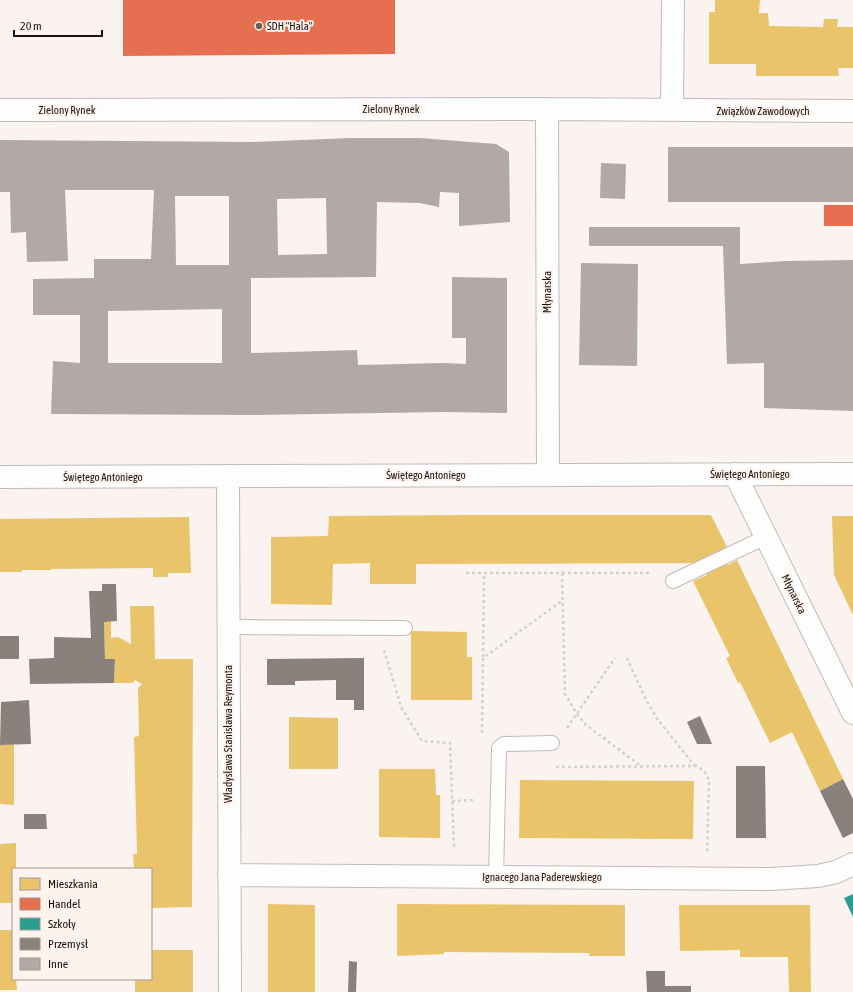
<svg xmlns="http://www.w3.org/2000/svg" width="853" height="992" font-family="'Asap Condensed',sans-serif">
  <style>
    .homes { fill: #e9c46a }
    .shops { fill: #e76f51 }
    .schools { fill: #2a9d8f }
    .industry { fill: #8a817c }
    .building { fill: #b1a9a6; fill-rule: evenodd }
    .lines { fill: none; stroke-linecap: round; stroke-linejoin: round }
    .lane-casing { stroke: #c2bab6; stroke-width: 16 }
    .street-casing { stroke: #c2bab6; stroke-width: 24 }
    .secondary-casing { stroke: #c2bab6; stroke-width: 24 }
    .path { stroke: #d3d0cf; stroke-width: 2.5; stroke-dasharray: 3 3; stroke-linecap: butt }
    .lane { stroke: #fefdfd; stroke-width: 14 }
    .street { stroke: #fefdfd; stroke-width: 22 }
    .secondary { stroke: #fefdfd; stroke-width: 22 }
    .poi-dot { fill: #69615c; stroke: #fef2ec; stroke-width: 1.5 }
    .labels { text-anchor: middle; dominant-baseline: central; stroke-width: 4; stroke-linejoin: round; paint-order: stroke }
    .poi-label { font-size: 11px; fill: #1b120d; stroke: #fef2ec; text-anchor: start }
    .street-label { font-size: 11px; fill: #1b120d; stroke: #fef2ec }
  </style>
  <rect width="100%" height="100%" fill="#faf3f0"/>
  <!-- homes -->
  <path class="homes" d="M 715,0 L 760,0 L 759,13 L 768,13 L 769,26 L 823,27 L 824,19 L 838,19 L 837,27 L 853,27 L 853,68 L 838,68 L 839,76 L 756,76 L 756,64 L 709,64 L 709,12 L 715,12 Z
    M 466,515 L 711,515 L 728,549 L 721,552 L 728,565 L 737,560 L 843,779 L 820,791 L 792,732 L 770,743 L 740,682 L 738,683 L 726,658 L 730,656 L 693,581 L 707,575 L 701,563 L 416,564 L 416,584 L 370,584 L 370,563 L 333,564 L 332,605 L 271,604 L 271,537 L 328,536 L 329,516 Z
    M 832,516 L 853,516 L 853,615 L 834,575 Z
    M 189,517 L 191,573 L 168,573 L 168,577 L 153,577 L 153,568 L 51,569 L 51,570 L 22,570 L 22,572 L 0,572 L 0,519 Z
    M 130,606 L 154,606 L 155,659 L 193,659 L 192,907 L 151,908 L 151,869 L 134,869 L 133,854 L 137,854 L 134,737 L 139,736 L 138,688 L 142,684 L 135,680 L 133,683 L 114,683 L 115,659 L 105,659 L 104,622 L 111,621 L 111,638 L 118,637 L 131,644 Z
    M 411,631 L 467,632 L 467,657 L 472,657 L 472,700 L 411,700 Z
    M 289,717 L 338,718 L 338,769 L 289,769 Z
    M 14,744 L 14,805 L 0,804 L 0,745 Z
    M 379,769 L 435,769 L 436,795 L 440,795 L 440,838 L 379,837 Z
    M 520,780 L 694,781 L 693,839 L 519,838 Z
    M 16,843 L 16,869 L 13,869 L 13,903 L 0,903 L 0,844 Z
    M 268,904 L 315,905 L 315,992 L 268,992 Z
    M 397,904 L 625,905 L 625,956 L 589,956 L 590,953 L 444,952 L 444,954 L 397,956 Z
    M 679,905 L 810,905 L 811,992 L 789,992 L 788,957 L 740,957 L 740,950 L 680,951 Z
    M 0,930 L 13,930 L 13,979 L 16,979 L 17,990 L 0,990 Z
    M 151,950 L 193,950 L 193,992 L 135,992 L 135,979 L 151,979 Z"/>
  <!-- shops -->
  <path class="shops" d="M 123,0 L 395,0 L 395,54 L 123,56 Z
    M 824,205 L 853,205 L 853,226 L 824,226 Z"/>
  <!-- schools -->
  <path class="schools" d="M 853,894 L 853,917 L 844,898 Z"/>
  <!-- industry -->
  <path class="industry" d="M 102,584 L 116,584 L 117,621 L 104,622 L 105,659 L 115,659 L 114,683 L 30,684 L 29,659 L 54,658 L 54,637 L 91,638 L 89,591 L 102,591 Z
    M 0,636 L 19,636 L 19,659 L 0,659 Z
    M 364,658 L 364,710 L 354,710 L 354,700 L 336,700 L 336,680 L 295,681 L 295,685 L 267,685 L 267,659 Z
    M 29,700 L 31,744 L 0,745 L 1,702 Z
    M 700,716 L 712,744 L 697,744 L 687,722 Z
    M 736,766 L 765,766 L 766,838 L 736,838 Z
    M 843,779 L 853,799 L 853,833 L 843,838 L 820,791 Z
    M 24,814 L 46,814 L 47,829 L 24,829 Z
    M 349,961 L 357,962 L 356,992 L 348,992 Z
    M 646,971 L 665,971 L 665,986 L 691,986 L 691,992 L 647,992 Z"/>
  <!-- building -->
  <path class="building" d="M 350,138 L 420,138 L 496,144 L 509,152 L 510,222 L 459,226 L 459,193 L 440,192 L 439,207 L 420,203 L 377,202 L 376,277 L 251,278 L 251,353 L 357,350 L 358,365 L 443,363 L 466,364 L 466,338 L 452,338 L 452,277 L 507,278 L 507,413 L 444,412 L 251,415 L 51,414 L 53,361 L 80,363 L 80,315 L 33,315 L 33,279 L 94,278 L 94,259 L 151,259 L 154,190 L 65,190 L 68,261 L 27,262 L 26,232 L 11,233 L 10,192 L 0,192 L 0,140 L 254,142 ZM 175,196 L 229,196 L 229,265 L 176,265 ZM 326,198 L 327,254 L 278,255 L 277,199 ZM 222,309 L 222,363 L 108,363 L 108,311 Z
    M 668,147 L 853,147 L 853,202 L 668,202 Z
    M 601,163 L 626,164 L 625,199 L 600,198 Z
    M 589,227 L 740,227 L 740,264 L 786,261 L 853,260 L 853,411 L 764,408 L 764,363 L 727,364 L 723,246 L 589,246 Z
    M 581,263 L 638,264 L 637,366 L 579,365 Z"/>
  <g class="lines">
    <defs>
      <path id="lane" d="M 673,581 L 766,537
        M 228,627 L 405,628
        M 496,877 L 499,748 L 504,744 L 552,743"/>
      <path id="street" d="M 547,109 L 548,475
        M 0,110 L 547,109 L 853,111
        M 672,110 L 673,0
        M 735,474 L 853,713
        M 228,476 L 230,992
        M 229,875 L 770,879 L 818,876 L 836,872 L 853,864"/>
      <path id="secondary" d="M 0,477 L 853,474"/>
    </defs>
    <!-- lane casing -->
    <use href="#lane" class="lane-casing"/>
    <!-- street casing -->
    <use href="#street" class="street-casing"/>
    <!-- secondary casing -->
    <use href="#secondary" class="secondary-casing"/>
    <!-- path -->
    <path class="path" d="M 466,573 L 651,573
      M 562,573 L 565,694 L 577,714 L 586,725 L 641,766
      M 384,650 L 401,707 L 422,741 L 450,743 L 454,847
      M 483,657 L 484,573
      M 627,658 L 646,700 L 658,720 L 695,766
      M 567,728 L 615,658
      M 482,733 L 483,658 L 563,600
      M 556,767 L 696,766 C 703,769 706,773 709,780 L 707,853
      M 452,801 L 476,800"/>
    <!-- lane -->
    <use href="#lane" class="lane"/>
    <!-- street -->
    <use href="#street" class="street"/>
    <!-- secondary -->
    <use href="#secondary" class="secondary"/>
  </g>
  <!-- markers -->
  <circle class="poi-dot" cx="259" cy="26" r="4"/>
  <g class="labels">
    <!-- poi labels -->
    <g class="poi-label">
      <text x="267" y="26">SDH "Hala"</text>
    </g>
    <!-- street labels -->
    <g class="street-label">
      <text x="391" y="109">Zielony Rynek</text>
      <text x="67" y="110">Zielony Rynek</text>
      <text x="763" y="111">Związków Zawodowych</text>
      <text transform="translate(547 292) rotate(-90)">Młynarska</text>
      <text x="750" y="474">Świętego Antoniego</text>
      <text x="426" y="475">Świętego Antoniego</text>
      <text x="103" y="477">Świętego Antoniego</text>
      <text transform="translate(794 594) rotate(64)">Młynarska</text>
      <text transform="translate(228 734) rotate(-90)">Władysława Stanisława Reymonta</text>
      <text x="542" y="877">Ignacego Jana Paderewskiego</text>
    </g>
  </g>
  <!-- legend -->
  <rect x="12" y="868" width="140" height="112" fill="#fef2ec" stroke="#a39893"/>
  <rect x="20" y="878" width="20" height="12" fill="#e9c46a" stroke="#a39893"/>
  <text x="48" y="888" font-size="12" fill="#1b120d">Mieszkania</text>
  <rect x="20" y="898" width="20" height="12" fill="#e76f51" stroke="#a39893"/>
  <text x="48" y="908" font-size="12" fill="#1b120d">Handel</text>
  <rect x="20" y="918" width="20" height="12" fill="#2a9d8f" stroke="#a39893"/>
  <text x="48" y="928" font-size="12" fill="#1b120d">Szkoły</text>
  <rect x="20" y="938" width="20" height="12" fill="#8a817c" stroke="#a39893"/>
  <text x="48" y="948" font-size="12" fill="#1b120d">Przemysł</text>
  <rect x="20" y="958" width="20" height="12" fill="#b1a9a6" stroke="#a39893"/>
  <text x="48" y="968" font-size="12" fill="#1b120d">Inne</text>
  <!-- scale -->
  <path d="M14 30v6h88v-6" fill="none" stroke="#1b120d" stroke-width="2"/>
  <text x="20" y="30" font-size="12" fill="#1b120d" stroke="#fef2ec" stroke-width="3" paint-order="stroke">20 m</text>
</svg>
